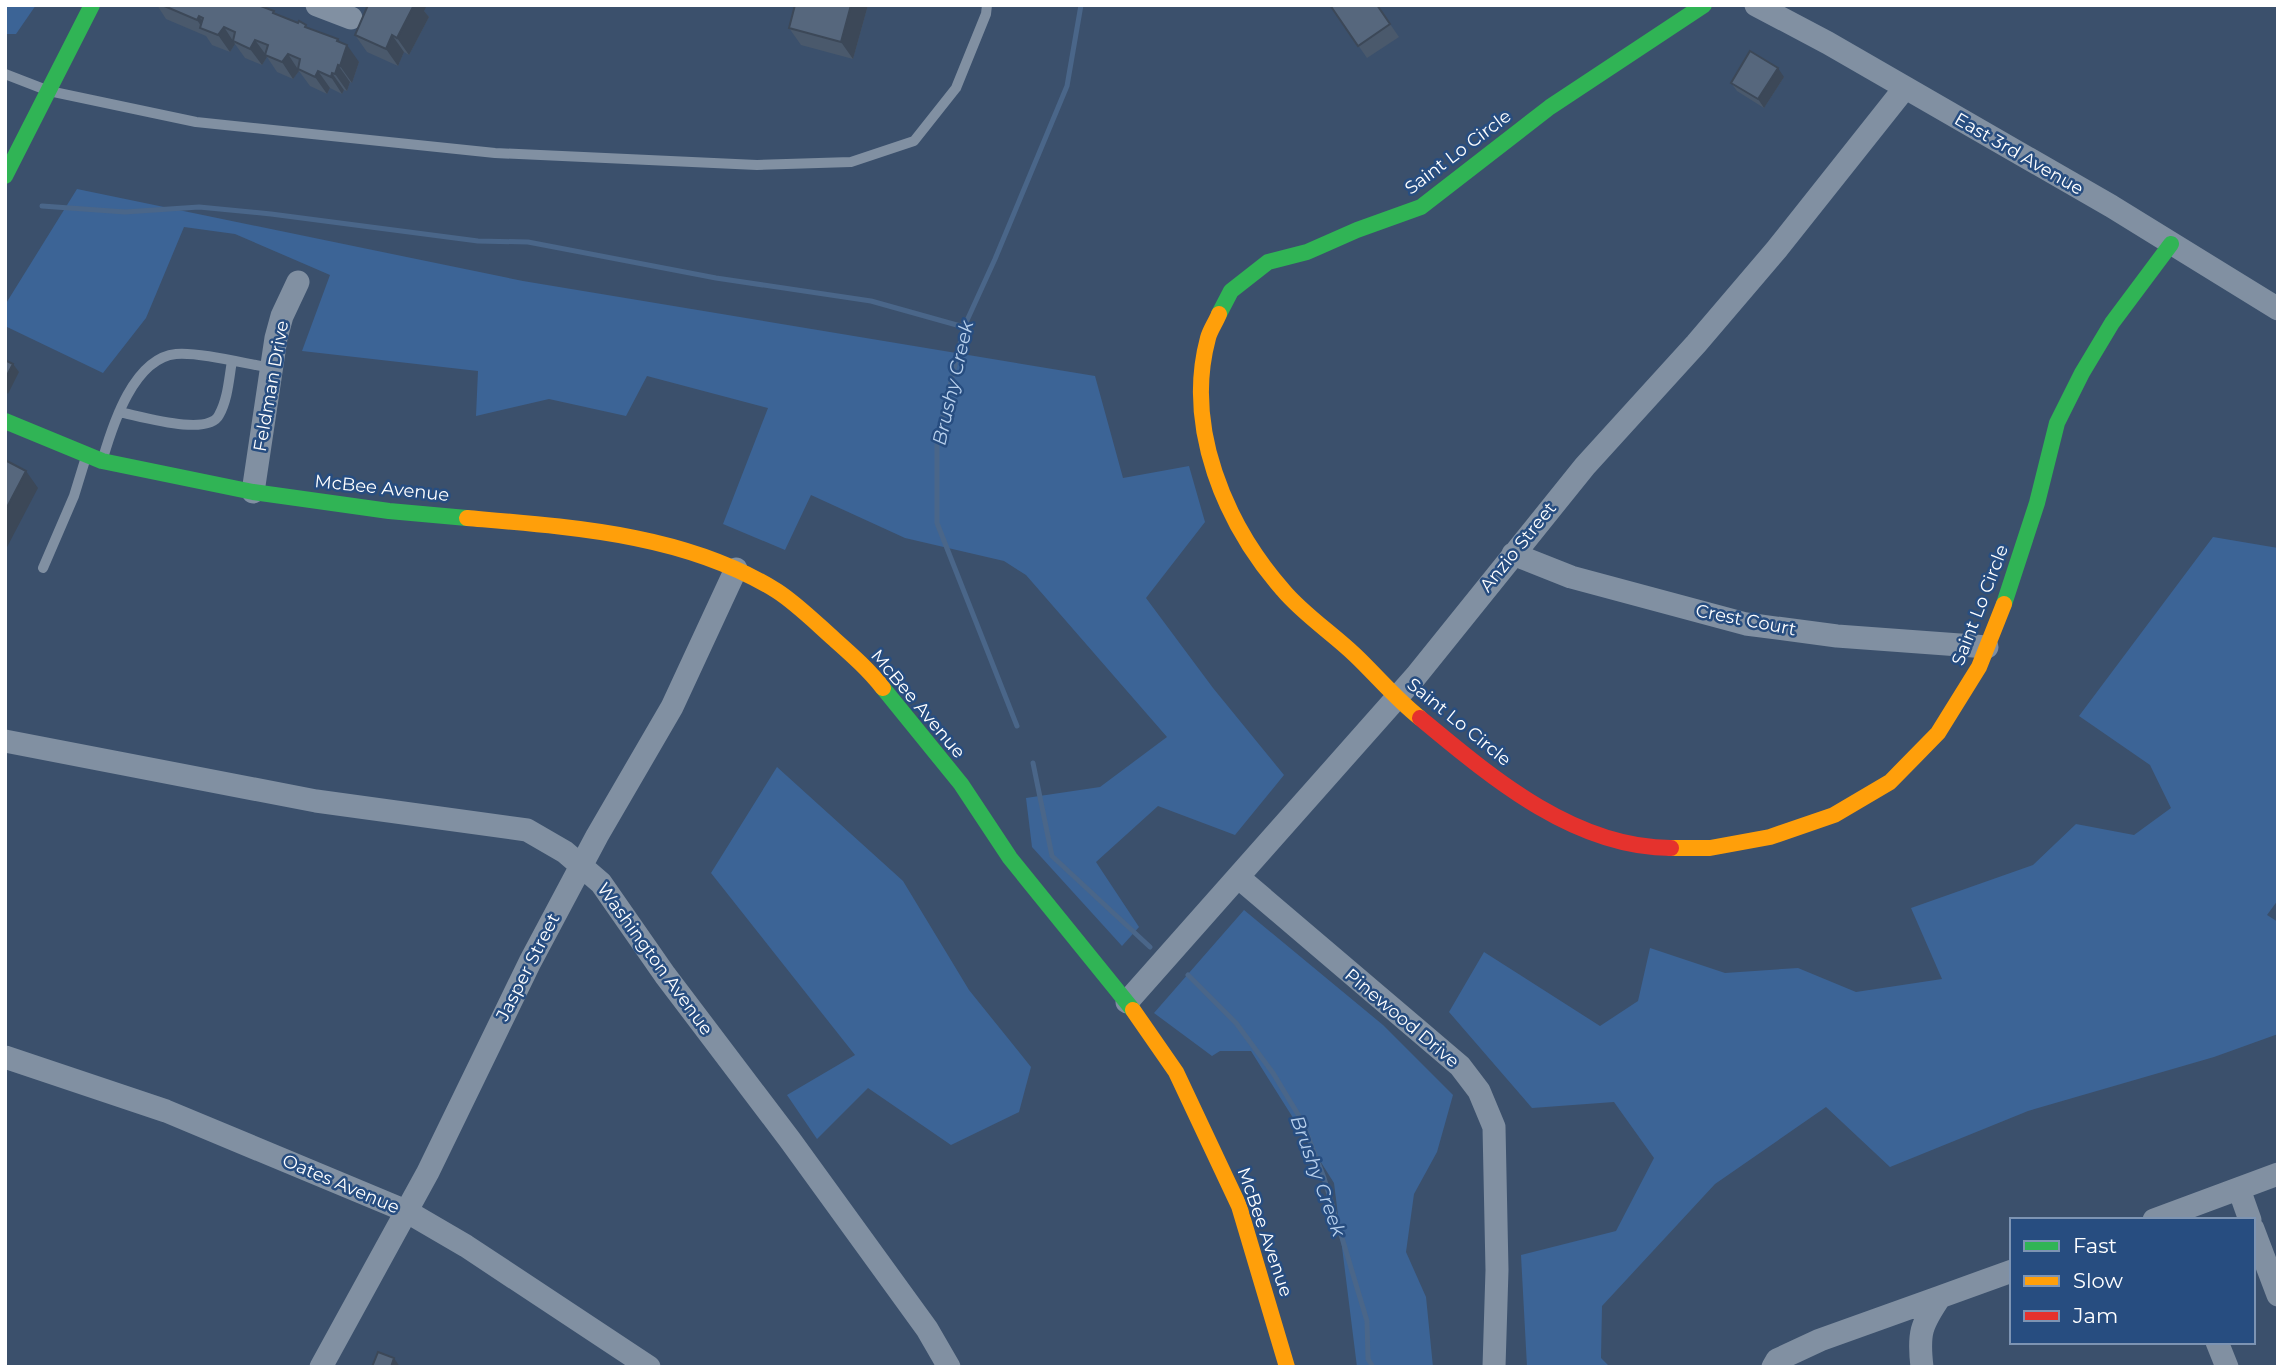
<svg xmlns="http://www.w3.org/2000/svg" width="2283" height="1372" font-family="Montserrat,sans-serif">
  <style>
    .green { fill: #3c6496 }
    .lines { fill: none; stroke-linecap: round; stroke-linejoin: round }
    .stream { stroke: #4a6689; stroke-width: 5 }
    .lane { stroke: #8190a2; stroke-width: 10 }
    .street { stroke: #8190a2; stroke-width: 23 }
    .fast { stroke: #30b455; stroke-width: 16 }
    .slow { stroke: #ff9f0a; stroke-width: 16 }
    .jam { stroke: #e5322d; stroke-width: 16 }
    .wall { fill: #4a596c }
    .shaded-wall { fill: #3c4858 }
    .building { fill: #56677d; stroke: #3c4858; stroke-width: 2 }
    .labels { text-anchor: middle; dominant-baseline: central; stroke-width: 5; stroke-linejoin: round; paint-order: stroke }
    .street-label { font-size: 18px; fill: #fff; stroke: #274d80 }
    .water-label { font-size: 19px; font-style: italic; fill: #b9d1ed; stroke: #274d80 }
  </style>
  <rect width="100%" height="100%" fill="#3b506c"/>
  <!-- green -->
  <path class="green" d="M 5,5 L 36,5 L 16,34 L 5,34 Z
    M 77,189 L 523,281 L 1095,376 L 1123,478 L 1189,466 L 1205,522 L 1146,598 L 1213,688 L 1284,775 L 1235,835 L 1158,806 L 1096,862 L 1139,927 L 1122,946 L 1032,847 L 1026,798 L 1100,787 L 1167,737 L 1026,575 L 1004,561 L 905,538 L 811,495 L 785,550 L 723,524 L 768,408 L 647,376 L 626,416 L 549,399 L 476,416 L 478,371 L 302,351 L 330,275 L 235,234 L 184,227 L 146,318 L 103,373 L 5,326 L 5,305 Z
    M 2213,537 L 2278,548 L 2278,900 L 2267,915 L 2278,922 L 2278,1034 L 2214,1057 L 2028,1111 L 1890,1167 L 1826,1107 L 1715,1184 L 1602,1306 L 1601,1358 L 1610,1367 L 1527,1367 L 1521,1255 L 1616,1231 L 1654,1158 L 1614,1102 L 1532,1108 L 1449,1012 L 1484,952 L 1600,1026 L 1638,1001 L 1650,948 L 1725,973 L 1798,968 L 1856,992 L 1942,979 L 1911,908 L 2033,865 L 2076,824 L 2134,835 L 2171,808 L 2150,765 L 2079,716 Z
    M 777,767 L 903,881 L 969,990 L 1031,1067 L 1019,1112 L 951,1145 L 868,1088 L 817,1139 L 787,1095 L 855,1055 L 711,873 Z
    M 1244,910 L 1383,1025 L 1453,1095 L 1437,1152 L 1414,1194 L 1406,1252 L 1426,1297 L 1433,1367 L 1357,1367 L 1334,1183 L 1251,1051 L 1220,1051 L 1212,1056 L 1154,1013 Z"/>
  <g class="lines">
    <!-- stream -->
    <path class="stream" d="M 42,206 L 125,212 L 199,207 L 271,214 L 478,241 L 528,242 L 716,278 L 871,301 L 964,327
      M 1017,726 L 937,523 L 937,442 L 964,327 L 995,259 L 1067,86 L 1081,5
      M 1033,763 L 1052,856 L 1150,947
      M 1188,975 L 1236,1023 L 1273,1073 L 1302,1121 L 1324,1178 L 1367,1321 L 1368,1359 L 1373,1367"/>
    <!-- lane -->
    <path class="lane" d="M 5,74 L 49,91 L 196,122 L 495,153 L 757,165 L 851,162 L 914,141 L 956,88 L 986,14 L 987,5
      M 119,412 C 140,416 208,437 219,415 C 228,399 229,378 232,361
      M 103,458 C 113,424 134,358 176,354 C 200,352 247,364 272,368
      M 43,568 L 74,496 L 86,457"/>
    <!-- street -->
    <path class="street" d="M 317,5 L 351,18
      M 1756,5 L 1828,43 L 2111,206 L 2278,309
      M 253,492 L 276,338 L 282,316 L 298,282
      M 1513,554 L 1571,577 L 1746,624 L 1837,636 L 1987,647
      M 5,741 L 316,801 L 527,830 L 565,852 L 601,883 L 665,975 L 790,1140 L 927,1329 L 949,1367
      M 1238,877 L 1460,1066 L 1479,1091 L 1494,1127 L 1497,1270 L 1494,1367
      M 1127,1002 L 1416,676 L 1585,466 L 1696,344 L 1777,249 L 1904,89
      M 5,1057 L 166,1111 L 406,1211 L 466,1246 L 649,1367
      M 2239,1189 L 2250,1220
      M 2154,1220 L 2278,1174
      M 2253,1229 L 2278,1295
      M 1940,1297 L 2012,1271
      M 2217,1342 L 2227,1367
      M 321,1367 L 428,1172 L 530,962 L 597,836 L 672,707 L 736,569
      M 1773,1367 L 1777,1360 L 1820,1340 L 1940,1297 C 1921,1325 1918,1333 1922,1367"/>
    <!-- fast -->
    <path class="fast" d="M 5,176 L 92,5
      M 1219,314 L 1231,291 L 1268,262 L 1307,252 L 1357,230 L 1421,207 L 1550,107 L 1704,5
      M 5,421 L 102,461 L 253,492 L 389,511 L 467,518
      M 2004,604 L 2037,503 L 2057,423 L 2082,373 L 2112,323 L 2171,244
      M 883,688 L 961,784 L 1010,858 L 1133,1010"/>
    <!-- slow -->
    <path class="slow" d="M 1219,314 C 1216,322 1210,330 1208,338 C 1184,427 1225,524 1283,590 C 1303,614 1332,633 1355,655 C 1377,676 1396,699 1420,718
      M 467,518 C 572,527 686,534 777,591 C 797,604 816,623 834,639 C 852,655 869,670 883,688
      M 1671,848 L 1710,848 L 1770,837 L 1834,815 L 1890,782 L 1938,733 L 1979,667 L 2004,604
      M 1133,1010 L 1176,1072 L 1239,1206 L 1287,1367"/>
    <!-- jam -->
    <path class="jam" d="M 1420,718 C 1491,777 1574,848 1671,848"/>
  </g>
  <!-- wall -->
  <path class="wall" d="M 157,5 L 258,5 L 274,11 L 276,14 L 341,42 L 359,62 L 352,83 L 350,82 L 347,91 L 344,90 L 342,94 L 330,88 L 327,94 L 310,86 L 299,71 L 293,79 L 277,72 L 267,57 L 262,65 L 245,58 L 235,44 L 230,52 L 212,45 L 206,36 L 166,19 Z
    M 795,5 L 868,5 L 853,59 L 801,45 L 789,28 Z
    M 1330,5 L 1377,5 L 1399,37 L 1367,58 Z
    M 424,11 L 429,17 L 409,55 L 404,52 L 398,66 L 367,52 L 355,35 Z
    M 1784,77 L 1764,108 L 1737,91 L 1731,83 Z"/>
  <!-- shaded-wall -->
  <path class="shaded-wall" d="M 414,5 L 427,5 L 424,11 L 429,17 L 409,55 L 397,38 Z
    M 851,5 L 868,5 L 853,59 L 841,42 Z
    M 199,16 L 210,32 L 203,29 L 197,20 Z
    M 224,27 L 235,44 L 230,52 L 218,35 Z
    M 392,35 L 404,52 L 398,66 L 386,49 Z
    M 338,39 L 346,49 L 347,45 L 359,62 L 352,83 L 340,66 L 337,41 Z
    M 255,40 L 266,55 L 265,55 L 267,57 L 262,65 L 250,49 Z
    M 288,54 L 299,71 L 293,79 L 282,62 Z
    M 338,65 L 350,82 L 347,91 L 335,74 Z
    M 1778,68 L 1784,77 L 1764,108 L 1758,99 Z
    M 318,71 L 330,88 L 327,94 L 315,77 Z
    M 332,73 L 344,90 L 342,94 L 331,77 Z
    M 13,364 L 19,372 L 8,394 L 5,390 L 5,379 Z
    M 26,471 L 38,488 L 5,551 L 5,511 Z
    M 394,1358 L 400,1367 L 391,1367 Z"/>
  <!-- building -->
  <path class="building" d="M 162,5 L 258,5 L 274,11 L 273,13 L 298,23 L 299,21 L 306,25 L 305,27 L 338,39 L 337,41 L 347,45 L 340,66 L 338,65 L 335,74 L 332,73 L 331,77 L 318,71 L 315,77 L 298,69 L 300,59 L 288,54 L 282,62 L 265,55 L 268,45 L 255,40 L 250,49 L 233,41 L 235,32 L 224,27 L 218,35 L 200,28 L 203,18 L 199,16 L 197,20 Z
    M 368,5 L 414,5 L 397,38 L 392,35 L 386,49 L 355,35 Z
    M 795,5 L 851,5 L 841,42 L 789,28 Z
    M 1330,5 L 1377,5 L 1390,24 L 1358,46 Z
    M 1750,51 L 1778,68 L 1758,99 L 1731,83 Z
    M 5,360 L 13,364 L 5,379 Z
    M 5,460 L 26,471 L 5,511 Z
    M 378,1352 L 394,1358 L 391,1367 L 372,1367 Z"/>
  <g class="labels">
    <!-- street labels -->
    <g class="street-label">
      <text transform="translate(1458 152) rotate(-37)">Saint Lo Circle</text>
      <text transform="translate(2019 154) rotate(30)">East 3rd Avenue</text>
      <text transform="translate(271 386) rotate(-80)">Feldman Drive</text>
      <text transform="translate(382 488) rotate(6)">McBee Avenue</text>
      <text transform="translate(1518 547) rotate(-51)">Anzio Street</text>
      <text transform="translate(1980 605) rotate(-69)">Saint Lo Circle</text>
      <text transform="translate(1746 620) rotate(11)">Crest Court</text>
      <text transform="translate(918 704) rotate(50)">McBee Avenue</text>
      <text transform="translate(1459 722) rotate(39)">Saint Lo Circle</text>
      <text transform="translate(655 959) rotate(54)">Washington Avenue</text>
      <text transform="translate(528 967) rotate(-63)">Jasper Street</text>
      <text transform="translate(1402 1018) rotate(40)">Pinewood Drive</text>
      <text transform="translate(341 1184) rotate(23)">Oates Avenue</text>
      <text transform="translate(1265 1232) rotate(71)">McBee Avenue</text>
    </g>
    <!-- water labels -->
    <g class="water-label">
      <text transform="translate(953 383) rotate(-77)">Brushy Creek</text>
      <text transform="translate(1318 1176) rotate(70)">Brushy Creek</text>
    </g>
  </g>
  <!-- border -->
  <rect width="2283" height="1372" fill="none" stroke="#ffffff" stroke-width="14"/>
  <!-- legend -->
  <rect x="2010" y="1218" width="245" height="126" fill="#274d80" stroke="#7d94b3" stroke-width="2"/>
  <rect x="2024" y="1241" width="35" height="10" fill="#30b455" stroke="#7d94b3" stroke-width="2"/>
  <text x="2073" y="1253" font-size="21" fill="#ffffff">Fast</text>
  <rect x="2024" y="1276" width="35" height="10" fill="#ff9f0a" stroke="#7d94b3" stroke-width="2"/>
  <text x="2073" y="1288" font-size="21" fill="#ffffff">Slow</text>
  <rect x="2024" y="1311" width="35" height="10" fill="#e5322d" stroke="#7d94b3" stroke-width="2"/>
  <text x="2073" y="1323" font-size="21" fill="#ffffff">Jam</text>
</svg>
